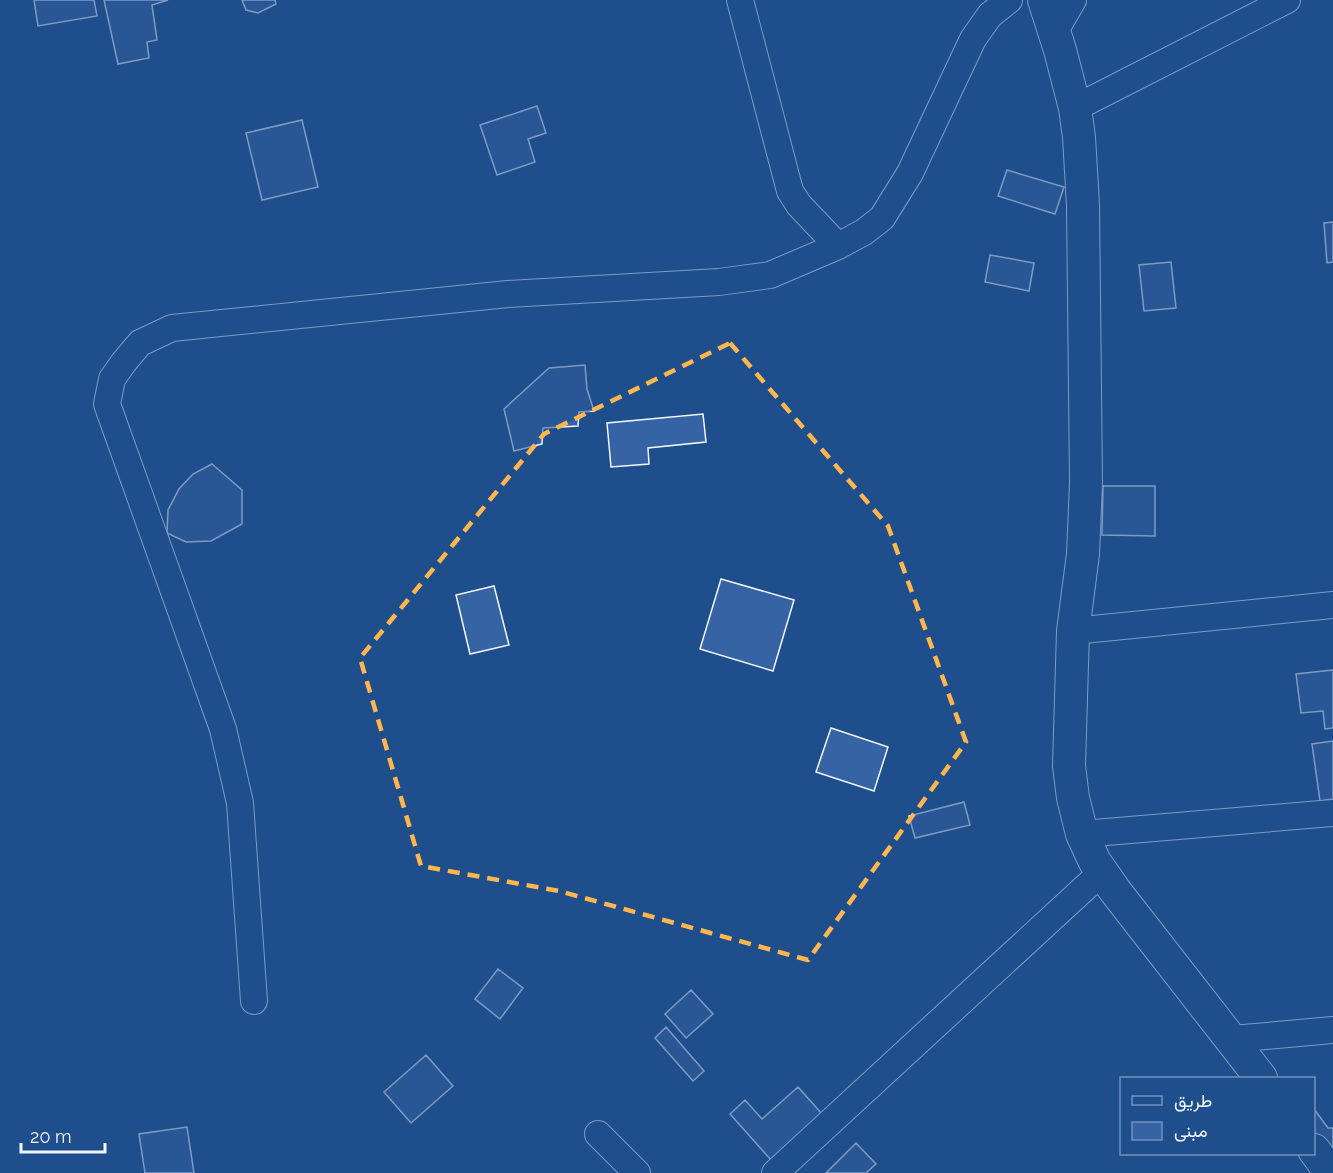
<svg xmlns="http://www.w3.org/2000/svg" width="1333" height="1173" font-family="Raleway,Vazirmatn,sans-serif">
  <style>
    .building { fill: #3563a3; stroke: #f2f6ff; stroke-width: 1.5 }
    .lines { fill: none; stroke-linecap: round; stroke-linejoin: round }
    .minor-casing { stroke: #f2f6ff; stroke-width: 28 }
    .tertiary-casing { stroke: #f2f6ff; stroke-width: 34 }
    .minor { stroke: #1f4e8c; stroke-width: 26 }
    .tertiary { stroke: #1f4e8c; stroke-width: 32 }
    .marked { fill: none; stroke: #ffb74d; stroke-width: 4.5; stroke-dasharray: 12 8; stroke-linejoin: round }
  </style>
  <rect width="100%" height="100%" fill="#1f4e8c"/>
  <!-- building -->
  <path class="building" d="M 34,0 L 94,0 L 97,16 L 38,26 Z
    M 104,0 L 168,0 L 152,5 L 157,40 L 147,42 L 149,58 L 118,64 Z
    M 242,0 L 275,0 L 276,4 L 258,13 L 246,10 Z
    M 537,106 L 546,133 L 528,139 L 535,162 L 497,175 L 480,125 Z
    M 302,120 L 318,187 L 262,200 L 246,133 Z
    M 1007,170 L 1064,187 L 1055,214 L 998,196 Z
    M 1333,222 L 1333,262 L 1327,263 L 1324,223 Z
    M 990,255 L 1034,263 L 1029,291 L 985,282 Z
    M 1171,262 L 1176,308 L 1144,311 L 1139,265 Z
    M 585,365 L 587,389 L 594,411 L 579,412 L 578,426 L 543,428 L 542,444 L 514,451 L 504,409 L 549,368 Z
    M 703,414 L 706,442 L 648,448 L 649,464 L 611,467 L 607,423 Z
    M 212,464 L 242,490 L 242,524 L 211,541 L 186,542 L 167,533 L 168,510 L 179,489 L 193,474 Z
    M 1103,486 L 1155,486 L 1155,536 L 1102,535 Z
    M 721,579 L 794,600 L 773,671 L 700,649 Z
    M 494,586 L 509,645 L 470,654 L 456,595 Z
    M 1333,670 L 1333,728 L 1325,729 L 1323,711 L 1301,713 L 1296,674 Z
    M 831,728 L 888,747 L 874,791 L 816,772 Z
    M 1333,741 L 1333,799 L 1320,801 L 1312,744 Z
    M 964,802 L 970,825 L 915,838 L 909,816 Z
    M 498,969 L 523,988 L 500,1019 L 475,999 Z
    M 691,990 L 713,1014 L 686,1038 L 665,1014 Z
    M 666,1027 L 704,1071 L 693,1081 L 655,1038 Z
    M 426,1055 L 453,1086 L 411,1123 L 384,1092 Z
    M 798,1087 L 823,1115 L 772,1161 L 730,1114 L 745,1100 L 762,1119 Z
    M 1314,1109 L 1328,1128 L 1333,1128 L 1333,1155 L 1314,1136 Z
    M 187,1127 L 194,1173 L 145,1173 L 139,1134 Z
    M 856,1143 L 876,1164 L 866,1173 L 826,1173 Z"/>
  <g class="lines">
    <defs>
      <path id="minor" d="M 740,0 L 790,191 L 799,205 L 838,246
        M 1055,31 L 1073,0
        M 1075,108 L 1287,0
        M 1073,631 L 1333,605
        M 1082,834 L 1333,813
        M 254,1001 L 240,803 L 223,729 L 107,404 L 112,379 L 124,362 L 140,343 L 172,328 L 508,294 L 719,282 L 770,275 L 838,246 L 864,232 L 882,218 L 910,173 L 973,39 L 990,15 L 1009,0
        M 1232,1039 L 1333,1030
        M 598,1134 L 637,1173
        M 775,1173 L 1102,872"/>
      <path id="tertiary" d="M 1044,0 L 1060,50 L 1075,108 L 1079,137 L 1083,205 L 1086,483 L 1083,554 L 1073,631 L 1069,766 L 1073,798 L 1082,834 L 1095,862 L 1116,892 L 1261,1078
        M 1314,1150 L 1331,1173"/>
    </defs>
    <!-- minor casing -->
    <use href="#minor" class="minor-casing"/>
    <!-- tertiary casing -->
    <use href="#tertiary" class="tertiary-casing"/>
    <!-- minor -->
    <use href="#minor" class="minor"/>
    <!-- tertiary -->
    <use href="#tertiary" class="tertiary"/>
  </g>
  <!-- marked area -->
  <path d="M0 0H1333V1173H0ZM 730,343 L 888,526 L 966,742 L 808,960 L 559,891 L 421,866 L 360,658 L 544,434 Z" fill="#1f4e8c" fill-opacity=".55" fill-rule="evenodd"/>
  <path class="marked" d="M 730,343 L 888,526 L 966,742 L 808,960 L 559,891 L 421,866 L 360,658 L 544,434 Z"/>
  <!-- legend -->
  <rect x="1120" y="1077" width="195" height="78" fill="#1f4e8c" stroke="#7391ba" stroke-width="1.5"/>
  <rect x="1132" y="1096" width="30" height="9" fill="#1f4e8c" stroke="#7391ba" stroke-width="1.5"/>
  <text x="1174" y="1107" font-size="18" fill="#f2f6ff">طريق</text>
  <rect x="1132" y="1122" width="30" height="18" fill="#3563a3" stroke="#7391ba" stroke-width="1.5"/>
  <text x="1174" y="1137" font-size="18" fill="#f2f6ff">مبنى</text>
  <!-- scale -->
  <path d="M21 1143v9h84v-9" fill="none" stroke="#f2f6ff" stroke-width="3"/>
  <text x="30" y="1143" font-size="18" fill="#f2f6ff" stroke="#1f4e8c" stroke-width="4.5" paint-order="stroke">20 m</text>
</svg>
